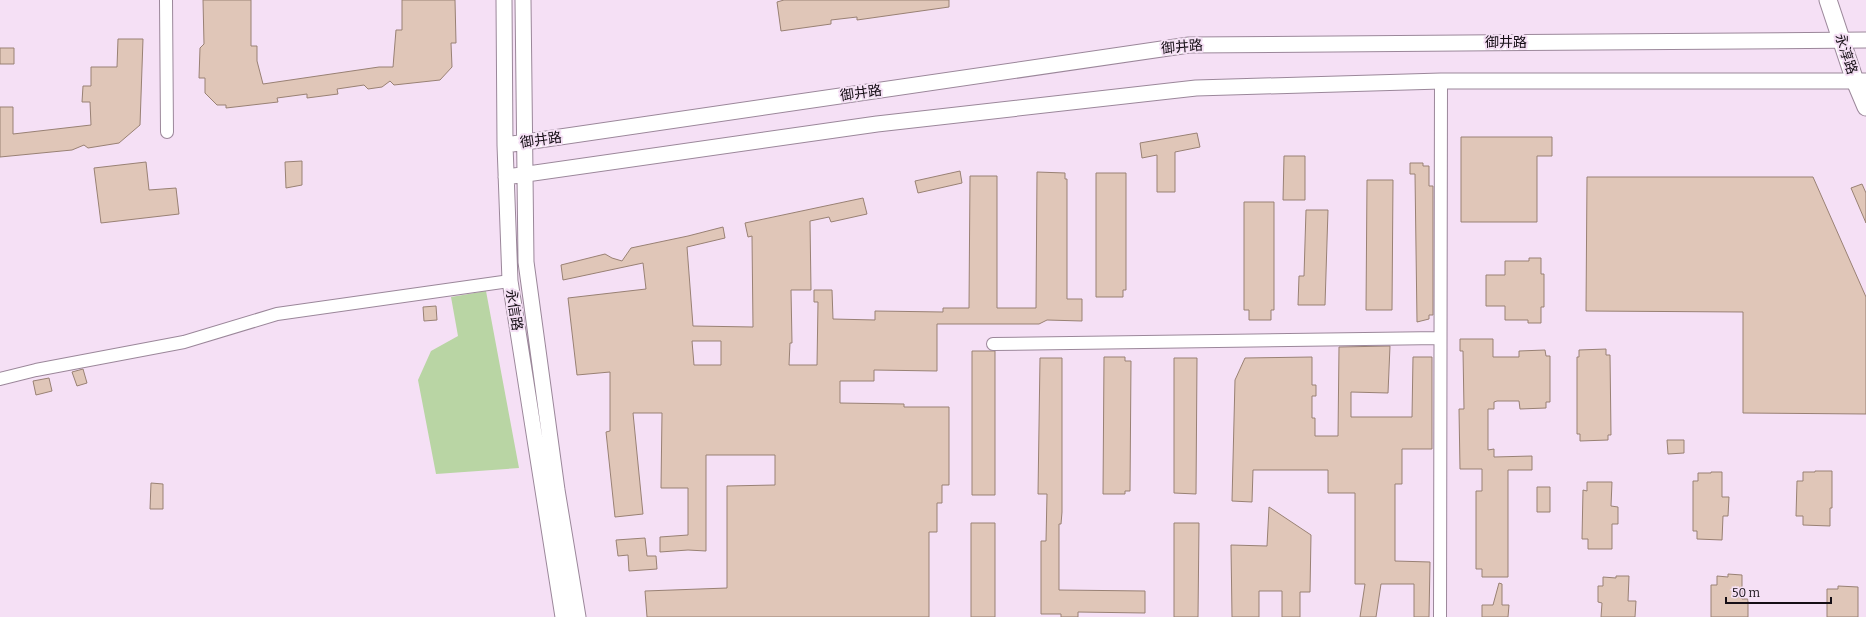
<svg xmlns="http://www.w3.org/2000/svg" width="1866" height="617" font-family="Bitter,'Noto Sans SC',serif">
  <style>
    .green { fill: #b9d5a4 }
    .building { fill: #e0c6b8; stroke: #998174; fill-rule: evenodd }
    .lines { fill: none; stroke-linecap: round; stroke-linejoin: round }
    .minor-casing { stroke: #9b879a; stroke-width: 14 }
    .tertiary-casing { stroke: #9b879a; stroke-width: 17 }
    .secondary-casing { stroke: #9b879a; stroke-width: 19 }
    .minor { stroke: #fff; stroke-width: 12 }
    .tertiary { stroke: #fff; stroke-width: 15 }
    .secondary { stroke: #fff; stroke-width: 17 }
    .labels { text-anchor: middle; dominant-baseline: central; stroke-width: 4; stroke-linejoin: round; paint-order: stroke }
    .street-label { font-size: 14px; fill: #150e15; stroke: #f5e0f5 }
  </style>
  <rect width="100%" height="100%" fill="#f5e0f5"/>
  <!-- green -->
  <path class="green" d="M 486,291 L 519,468 L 436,474 L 418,380 L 431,351 L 458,336 L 451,297 Z"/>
  <!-- building -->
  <path class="building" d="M 203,0 L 251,0 L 251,46 L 257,46 L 257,61 L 263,84 L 379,67 L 393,67 L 396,30 L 402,30 L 402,0 L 455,0 L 456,43 L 451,43 L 452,67 L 440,80 L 394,85 L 390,81 L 382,87 L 368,89 L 364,85 L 337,89 L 338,94 L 307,98 L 307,94 L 277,98 L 278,102 L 226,108 L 226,105 L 217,105 L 205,93 L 205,78 L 199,78 L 200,48 L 204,44 Z
    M 784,0 L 949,0 L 949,7 L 857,20 L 857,17 L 831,20 L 831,24 L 781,31 L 777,2 Z
    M 118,39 L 143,39 L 140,125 L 119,143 L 88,148 L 84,145 L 72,150 L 0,157 L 0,107 L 13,107 L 13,134 L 91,125 L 90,102 L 82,102 L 83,86 L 91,86 L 91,67 L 117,67 Z
    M 0,48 L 14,48 L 14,64 L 0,64 Z
    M 1197,133 L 1200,147 L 1175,152 L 1175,192 L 1157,192 L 1157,155 L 1142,158 L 1140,143 Z
    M 1461,137 L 1552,137 L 1552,156 L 1537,156 L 1537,222 L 1461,222 Z
    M 1284,156 L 1305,156 L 1305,200 L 1283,200 Z
    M 302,161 L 302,185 L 286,188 L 285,162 Z
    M 146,162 L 149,190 L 176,188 L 179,214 L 101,223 L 94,168 Z
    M 1410,163 L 1423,163 L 1423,166 L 1429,166 L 1429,186 L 1433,186 L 1433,315 L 1429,315 L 1429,319 L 1417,322 L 1415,174 L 1410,174 Z
    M 960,171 L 962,183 L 918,193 L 915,181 Z
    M 1037,172 L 1065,173 L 1065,179 L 1067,179 L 1067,299 L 1082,299 L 1082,321 L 1047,320 L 1039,324 L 937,324 L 937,371 L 874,370 L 874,381 L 840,381 L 840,403 L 904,404 L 904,407 L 949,407 L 949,485 L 942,485 L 942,503 L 937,503 L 937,532 L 929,532 L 929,617 L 647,617 L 645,591 L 727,588 L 727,486 L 775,485 L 775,455 L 706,455 L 706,551 L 688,550 L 660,552 L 660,537 L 688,535 L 688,488 L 661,488 L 662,413 L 633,413 L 643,514 L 615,517 L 606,432 L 610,431 L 610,372 L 577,375 L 568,298 L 646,289 L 643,263 L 563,280 L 561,265 L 605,254 L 612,258 L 622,261 L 631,248 L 688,236 L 723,227 L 725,238 L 687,247 L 693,326 L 753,327 L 752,236 L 748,237 L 745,223 L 863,198 L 867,214 L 831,222 L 829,217 L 810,221 L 811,290 L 791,290 L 792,343 L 790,343 L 789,365 L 817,365 L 818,302 L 814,302 L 814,290 L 832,290 L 833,319 L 875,320 L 875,311 L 943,312 L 943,308 L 969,308 L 970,176 L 997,176 L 997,308 L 1036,308 ZM 692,341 L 721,341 L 721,365 L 694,365 Z
    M 1096,173 L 1126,173 L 1126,290 L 1123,290 L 1123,297 L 1096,297 Z
    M 1587,177 L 1813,177 L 1866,297 L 1866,414 L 1743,413 L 1743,312 L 1586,311 Z
    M 1367,180 L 1393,180 L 1392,310 L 1366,310 Z
    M 1862,184 L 1866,193 L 1866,223 L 1851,188 Z
    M 1244,202 L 1274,202 L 1274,310 L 1271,310 L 1271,320 L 1249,320 L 1249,310 L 1244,310 Z
    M 1306,210 L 1328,210 L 1325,305 L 1298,305 L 1299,276 L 1304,276 Z
    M 1529,258 L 1541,258 L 1541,274 L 1544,274 L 1544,307 L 1541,307 L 1541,323 L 1528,323 L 1528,320 L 1505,320 L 1505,306 L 1486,306 L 1486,275 L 1505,275 L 1505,261 L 1529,261 Z
    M 436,306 L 437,320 L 424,321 L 423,307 Z
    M 1460,339 L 1493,339 L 1493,357 L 1519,357 L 1519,351 L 1545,350 L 1546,356 L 1550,356 L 1550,402 L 1546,402 L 1546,408 L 1520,409 L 1519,401 L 1497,401 L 1494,402 L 1494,409 L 1488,409 L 1488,450 L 1494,449 L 1494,457 L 1532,456 L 1532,470 L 1508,470 L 1508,577 L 1482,577 L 1482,569 L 1476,569 L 1476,491 L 1482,491 L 1482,469 L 1460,469 L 1459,409 L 1464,409 L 1463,351 L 1460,351 Z
    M 1390,346 L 1388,393 L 1351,392 L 1351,417 L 1412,417 L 1413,357 L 1432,357 L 1432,449 L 1402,449 L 1402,484 L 1395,484 L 1395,561 L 1430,562 L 1429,617 L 1414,617 L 1414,584 L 1381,584 L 1376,617 L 1360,617 L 1365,584 L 1355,584 L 1355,493 L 1328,493 L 1328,470 L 1253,470 L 1252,502 L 1232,501 L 1235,380 L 1245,358 L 1312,357 L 1312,385 L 1316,385 L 1316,396 L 1312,396 L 1312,418 L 1315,418 L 1315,436 L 1338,436 L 1339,347 Z
    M 1606,349 L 1606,355 L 1610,355 L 1611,435 L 1608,435 L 1608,440 L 1580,441 L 1580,434 L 1577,434 L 1577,357 L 1579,357 L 1579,350 Z
    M 972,351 L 995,351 L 995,495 L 972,495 Z
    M 1104,357 L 1125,357 L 1125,361 L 1131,361 L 1130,491 L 1125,491 L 1125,494 L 1103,494 Z
    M 1040,358 L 1062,358 L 1062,512 L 1061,524 L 1059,524 L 1059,590 L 1145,591 L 1145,613 L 1078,612 L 1078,617 L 1061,617 L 1061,614 L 1041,614 L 1041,541 L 1046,541 L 1047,494 L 1038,494 Z
    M 1174,358 L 1197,358 L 1196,494 L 1174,493 Z
    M 83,369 L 87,383 L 77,386 L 72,372 Z
    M 49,378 L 52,391 L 36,395 L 33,381 Z
    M 1667,440 L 1684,440 L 1684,453 L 1668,454 Z
    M 1815,471 L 1832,471 L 1832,508 L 1830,508 L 1830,526 L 1803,525 L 1803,516 L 1796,516 L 1797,481 L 1803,481 L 1803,472 L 1815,472 Z
    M 1711,472 L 1722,472 L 1722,497 L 1729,497 L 1728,516 L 1723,516 L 1722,540 L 1697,539 L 1697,531 L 1693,531 L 1693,481 L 1698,481 L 1698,473 L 1711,473 Z
    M 1587,482 L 1612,482 L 1611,506 L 1618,507 L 1618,524 L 1612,524 L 1612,549 L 1588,549 L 1588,539 L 1582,539 L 1583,490 L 1587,491 Z
    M 151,483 L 163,484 L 163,509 L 150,509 Z
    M 1537,487 L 1550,487 L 1550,512 L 1537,512 Z
    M 1269,507 L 1311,535 L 1310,592 L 1300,592 L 1300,617 L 1282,617 L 1282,591 L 1259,591 L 1259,617 L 1232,617 L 1231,545 L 1267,546 Z
    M 971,523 L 995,523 L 995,617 L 971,617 Z
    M 1174,523 L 1199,523 L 1198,617 L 1174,617 Z
    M 645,538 L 647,556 L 656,556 L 657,569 L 629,571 L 628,555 L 618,556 L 616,540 Z
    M 1728,574 L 1742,575 L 1742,599 L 1748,599 L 1748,617 L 1711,617 L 1711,585 L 1717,585 L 1717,576 L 1728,577 Z
    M 1616,576 L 1629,576 L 1628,601 L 1636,601 L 1635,617 L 1601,617 L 1602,603 L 1598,602 L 1598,586 L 1603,586 L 1603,577 L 1616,578 Z
    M 1499,583 L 1502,584 L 1502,605 L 1509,605 L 1508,617 L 1482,617 L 1482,605 L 1493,605 Z
    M 1838,586 L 1858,587 L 1858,617 L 1827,617 L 1827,589 L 1838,589 Z"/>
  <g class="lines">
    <defs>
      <path id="minor" d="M 166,0 L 167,132
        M 993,344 L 1440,338
        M 0,379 L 36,370 L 184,342 L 277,314 L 510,281
        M 1440,617 L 1441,81"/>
      <path id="tertiary" d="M 504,0 L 505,145 L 510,281 L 563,617
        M 523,0 L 526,262 L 557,490 L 578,617
        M 505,145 L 1189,45 L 1866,40
        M 506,177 L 877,124 L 1196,88 L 1441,81 L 1866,81"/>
      <path id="secondary" d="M 1828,0 L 1855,81 L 1866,107"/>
    </defs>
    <!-- minor casing -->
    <use href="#minor" class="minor-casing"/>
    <!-- tertiary casing -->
    <use href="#tertiary" class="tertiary-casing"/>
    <!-- secondary casing -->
    <use href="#secondary" class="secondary-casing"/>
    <!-- minor -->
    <use href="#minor" class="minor"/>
    <!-- tertiary -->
    <use href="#tertiary" class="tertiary"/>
    <!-- secondary -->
    <use href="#secondary" class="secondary"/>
  </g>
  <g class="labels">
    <!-- street labels -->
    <g class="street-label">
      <text x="1506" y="42">御井路</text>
      <text transform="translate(1182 47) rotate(-5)">御井路</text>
      <text transform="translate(1846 54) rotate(72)">永淳路</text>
      <text transform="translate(861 93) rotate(-8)">御井路</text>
      <text transform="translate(541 140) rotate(-8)">御井路</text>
      <text transform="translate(514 310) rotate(81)">永信路</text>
    </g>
  </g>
  <!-- scale -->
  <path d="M1726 597v6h105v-6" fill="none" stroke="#150e15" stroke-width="2"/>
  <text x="1732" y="597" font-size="12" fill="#150e15" stroke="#f5e0f5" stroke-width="3" paint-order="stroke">50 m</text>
</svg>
